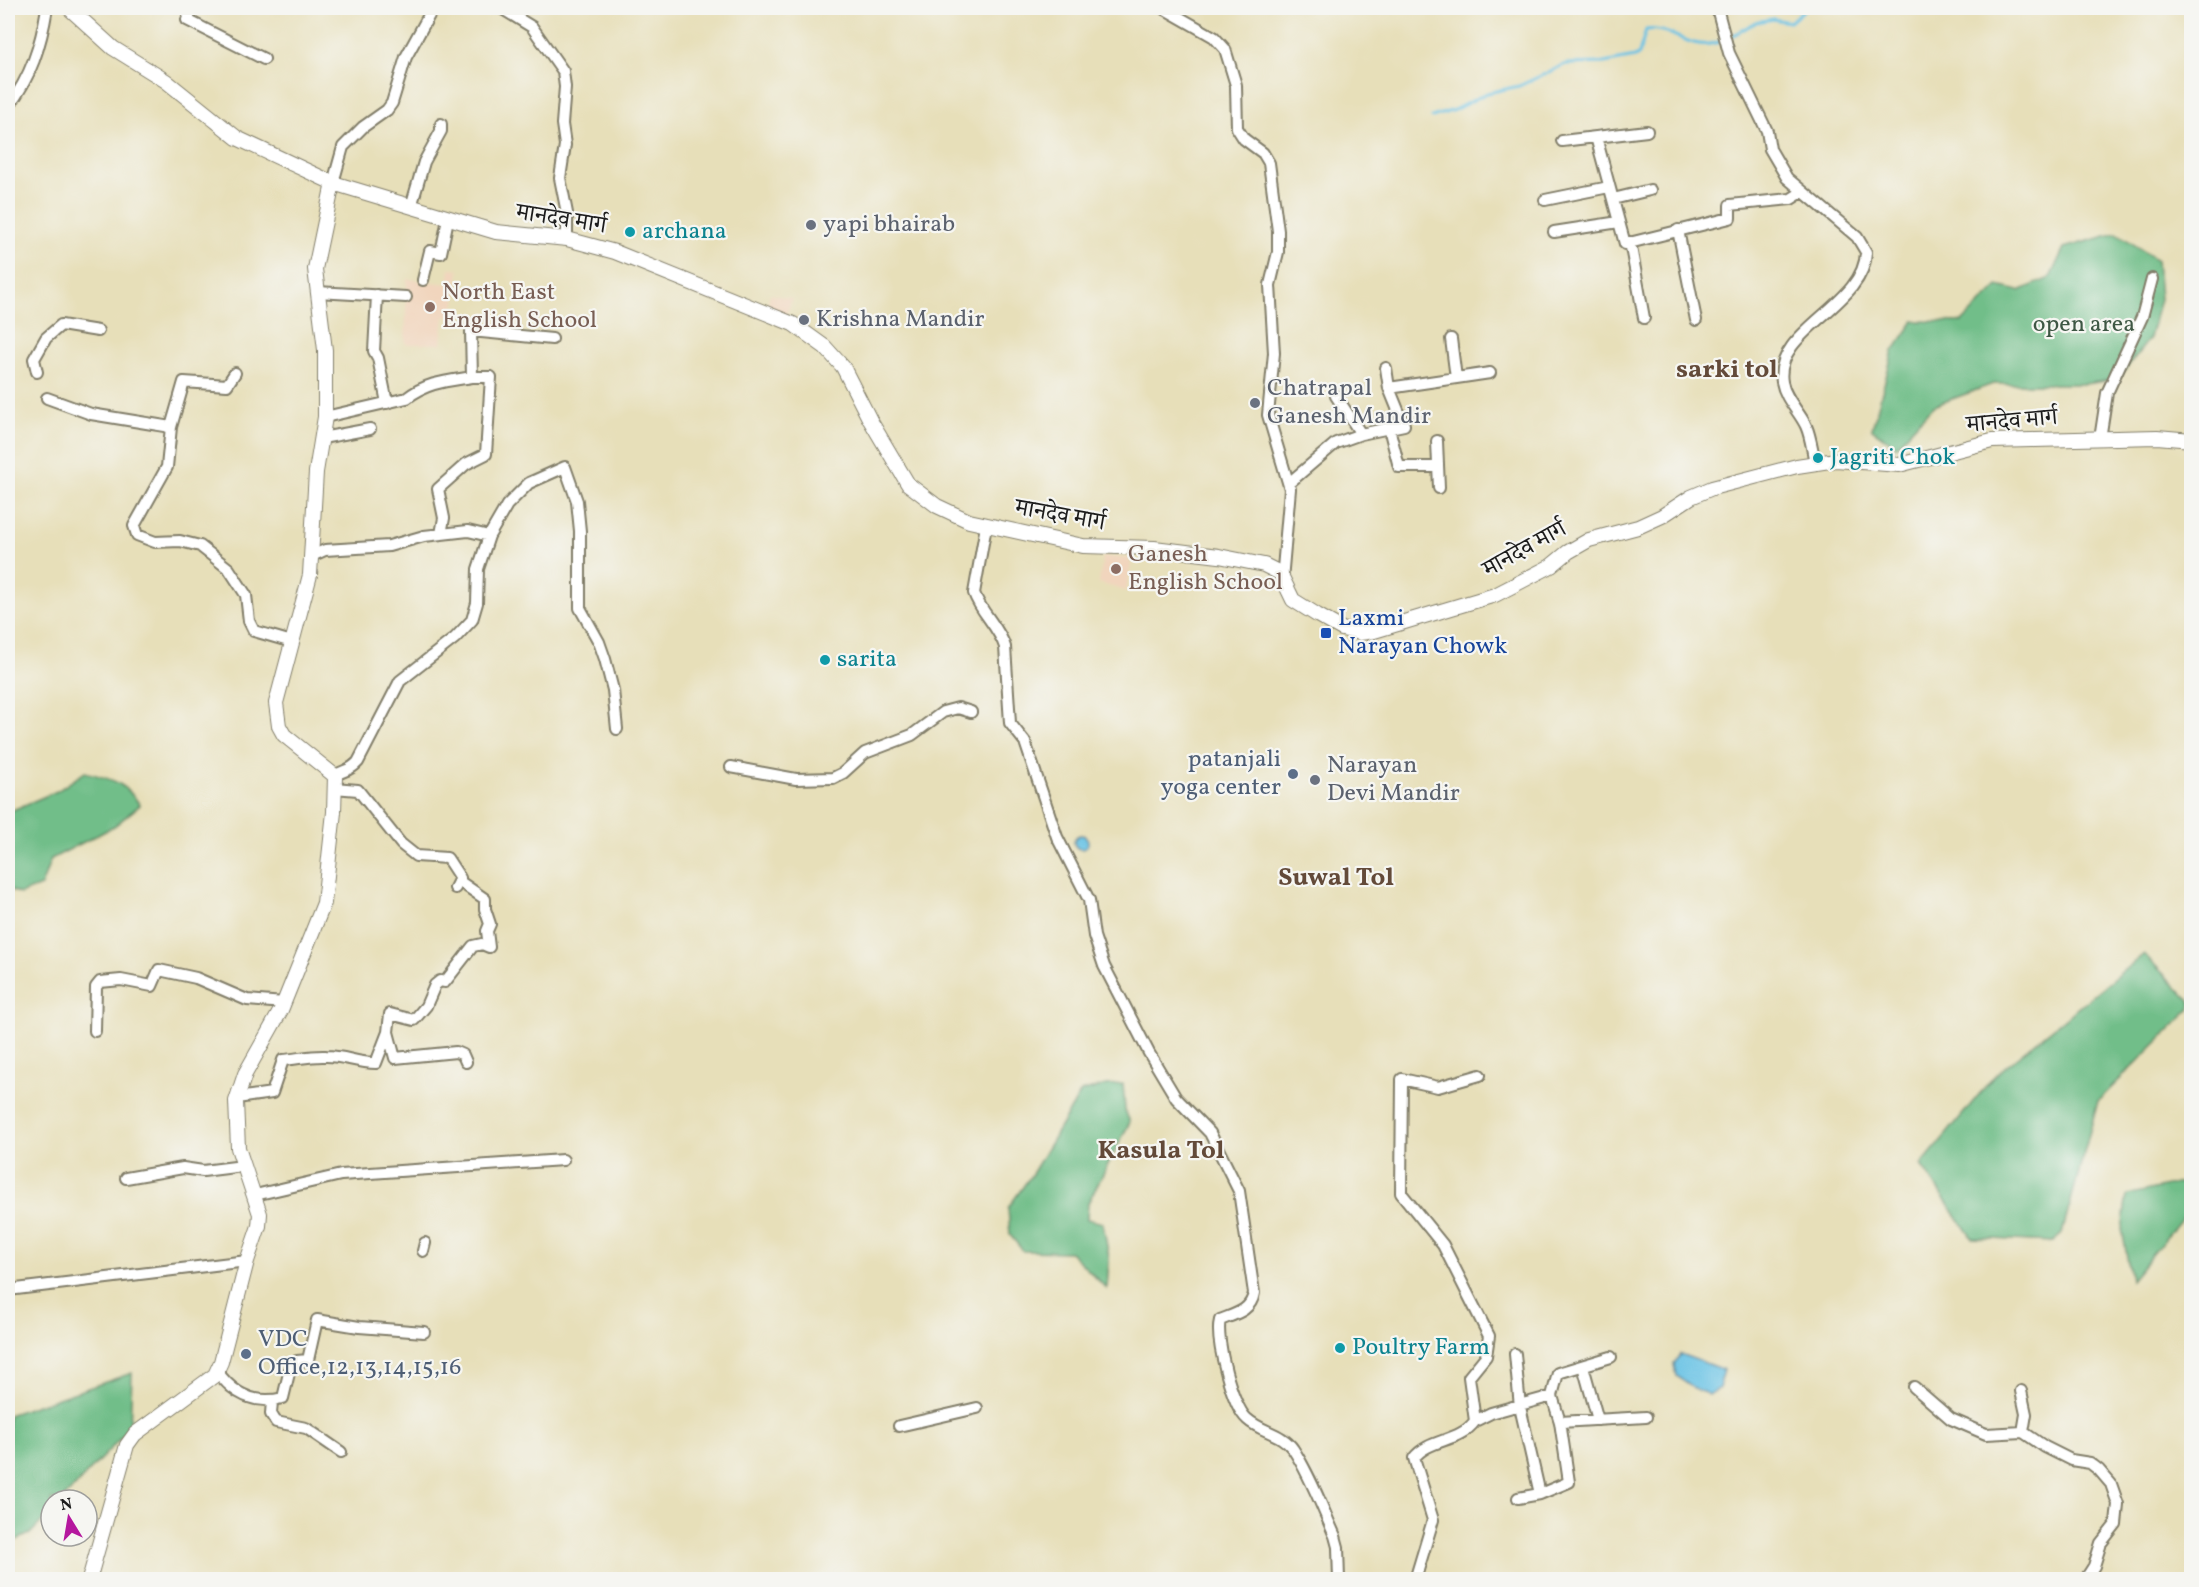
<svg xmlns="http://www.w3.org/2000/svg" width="2199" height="1587" font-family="Vollkorn,'Noto Serif Devanagari',serif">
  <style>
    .built { fill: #f1d5bd }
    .forest { fill: #71be89; stroke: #466d52; stroke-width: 1.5 }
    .water { fill: #67c2e5; stroke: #426f80; stroke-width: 1.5 }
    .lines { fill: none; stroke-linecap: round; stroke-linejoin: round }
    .stream { stroke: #67c2e5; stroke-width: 3 }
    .minor-casing { stroke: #827e6a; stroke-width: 14 }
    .major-casing { stroke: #827e6a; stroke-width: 16 }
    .minor { stroke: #fff; stroke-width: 10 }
    .major { stroke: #fff; stroke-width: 14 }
    .worship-dot { fill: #6b7280; stroke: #f6f6f2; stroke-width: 2 }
    .culture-dot { fill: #0f9aa8; stroke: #f6f6f2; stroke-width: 2 }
    .education-dot { fill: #8d6e63; stroke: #f6f6f2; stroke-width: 2 }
    .transit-dot { fill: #1a4fb4; stroke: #f6f6f2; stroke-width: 2 }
    .service-dot { fill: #5c6f8a; stroke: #f6f6f2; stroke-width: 2 }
    .labels { text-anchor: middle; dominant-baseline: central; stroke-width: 4.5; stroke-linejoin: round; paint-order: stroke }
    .street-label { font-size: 24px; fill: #1c1c1c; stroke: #f6f6f2 }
    .worship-label { font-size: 24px; fill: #5b616d; stroke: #f6f6f2; text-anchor: start }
    .culture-label { font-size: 24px; fill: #0d838f; stroke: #f6f6f2; text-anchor: start }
    .education-label { font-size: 24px; fill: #785e54; stroke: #f6f6f2; text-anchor: start }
    .park-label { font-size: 24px; fill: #3e5744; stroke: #f6f6f2 }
    .transit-label { font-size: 24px; fill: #164399; stroke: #f6f6f2; text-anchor: start }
    .service-label { font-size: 24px; fill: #4e5e75; stroke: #f6f6f2; text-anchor: end }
    .neighbourhood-label { font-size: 26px; font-weight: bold; fill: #634a39; stroke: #f6f6f2 }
  </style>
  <rect width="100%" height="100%" fill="#f6f6f2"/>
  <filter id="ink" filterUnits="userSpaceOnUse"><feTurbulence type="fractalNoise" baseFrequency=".0167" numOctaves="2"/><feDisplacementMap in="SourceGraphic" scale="12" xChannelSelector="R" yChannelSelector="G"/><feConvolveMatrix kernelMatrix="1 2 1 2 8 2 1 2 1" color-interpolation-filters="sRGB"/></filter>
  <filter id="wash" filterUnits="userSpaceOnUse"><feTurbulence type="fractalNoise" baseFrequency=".008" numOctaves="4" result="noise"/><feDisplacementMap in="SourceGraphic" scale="24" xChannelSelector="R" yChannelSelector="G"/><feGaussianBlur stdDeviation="1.35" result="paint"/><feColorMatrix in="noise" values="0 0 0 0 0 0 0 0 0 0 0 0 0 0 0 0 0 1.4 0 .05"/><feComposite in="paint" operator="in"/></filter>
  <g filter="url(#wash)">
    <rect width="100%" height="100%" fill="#e7dfb9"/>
    <!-- built -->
    <path class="built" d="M 450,269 L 459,270 L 453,318 L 444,317 L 441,344 L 405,344 L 407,279 L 448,284 Z
      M 770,294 L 792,299 L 786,315 L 767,306 Z
      M 1103,557 L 1128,558 L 1131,564 L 1126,591 L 1099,583 Z"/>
    <!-- forest -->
    <path class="forest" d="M 2117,233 L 2157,260 L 2160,299 L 2150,338 L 2118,379 L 2085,384 L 1993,384 L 1933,406 L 1896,446 L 1872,429 L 1893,351 L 1914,321 L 1962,322 L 1998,286 L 2019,291 L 2050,278 L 2064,248 Z
      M 85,772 C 112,779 125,782 140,805 L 113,827 L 51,859 L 41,886 L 20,894 L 8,889 L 8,812 L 57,791 Z
      M 2144,954 L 2191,1002 L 2191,1009 L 2098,1101 L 2062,1234 L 2053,1242 L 1972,1238 L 1921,1165 L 1995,1075 Z
      M 1123,1084 L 1125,1110 L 1130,1122 L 1088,1203 L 1087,1219 L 1103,1223 L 1109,1258 L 1107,1289 L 1070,1252 L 1023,1251 L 1010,1235 L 1008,1208 L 1032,1174 L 1081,1092 L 1106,1085 Z
      M 2191,1155 L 2191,1208 L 2131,1280 L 2122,1229 L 2127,1195 L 2184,1182 L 2184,1158 Z
      M 132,1373 L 130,1428 L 62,1500 L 51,1500 L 51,1512 L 30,1534 L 8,1544 L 8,1415 Z"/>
    <!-- water -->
    <path class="water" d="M1074 842a7 7 0 1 1 14 0a7 7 0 1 1-14 0Z
      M 1680,1354 L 1724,1370 L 1719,1388 L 1709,1395 L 1692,1387 L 1676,1376 L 1674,1364 Z"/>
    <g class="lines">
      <!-- stream -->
      <path class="stream" d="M 1728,38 L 1756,22 L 1773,19 L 1790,22 L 1806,8
        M 1432,117 L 1454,110 L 1487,93 L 1519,86 L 1566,64 L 1604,63 L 1635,57 L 1639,54 L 1646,30 C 1673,26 1690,54 1722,41"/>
    </g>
  </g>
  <g filter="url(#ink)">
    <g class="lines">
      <defs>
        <path id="minor" d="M 193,8 L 187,20 L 264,59
          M 501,8 L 532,27 L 563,71 L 565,87 L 562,124 L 565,145 L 560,178 L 567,213 L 567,239
          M 1163,8 L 1214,37 L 1225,49 L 1236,85 L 1237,128 L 1244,139 L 1263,153 L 1269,163 L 1278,231 L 1278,252 L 1270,285 L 1274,353 L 1268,415 L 1290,489 L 1282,580
          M 1717,8 L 1729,53 L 1767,131 L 1770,149 L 1787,178 L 1857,237 L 1866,252 C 1865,306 1773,330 1782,382 C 1785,399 1799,411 1806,426 C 1811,437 1812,450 1815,462
          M 8,107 C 31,77 41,45 47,8
          M 1596,137 L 1625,244 L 1730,218 L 1730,205 L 1791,199 L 1802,192
          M 1562,141 L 1647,131
          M 333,183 L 343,147 L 363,127 L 387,110 L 392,103 L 406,57 L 433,8
          M 1613,199 L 1650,190
          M 1545,200 L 1609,187
          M 411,207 L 424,162 L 441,131 L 441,124
          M 1678,230 L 1696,320
          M 1554,232 L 1619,222
          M 1630,242 L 1644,318
          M 423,280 L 430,251 L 441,253 L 448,219
          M 317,292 L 406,297
          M 377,295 L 374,351 L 378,358 L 387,403
          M 1451,339 L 1456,378
          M 37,372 L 34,359 L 46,338 L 61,325 L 98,331
          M 1389,388 L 1490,373
          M 1336,396 L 1361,434
          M 47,398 L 91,414 L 171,427 L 167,467 L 134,526 L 137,535 L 155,542 L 180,541 L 200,546 L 229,569 L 246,595 L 249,621 L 254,631 L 292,642
          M 325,417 L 407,398 C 427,382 448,381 472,377
          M 171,427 L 184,382 L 227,385 L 235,373
          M 1389,428 L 1399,467 L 1438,467
          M 322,438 L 370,429
          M 2100,439 L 2107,393 L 2142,317 L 2152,279
          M 1437,441 L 1439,488
          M 1289,483 L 1336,443 L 1361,434 L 1404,425 L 1389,388 L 1386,368
          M 986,526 L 974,593 C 981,613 999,627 1005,647 L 1010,723 L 1025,742 L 1057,837 L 1089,900 L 1094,936 L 1104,966 L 1149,1053 L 1176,1098 L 1210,1133 L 1239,1191 L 1254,1293 C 1251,1311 1235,1314 1220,1320 C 1215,1339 1232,1406 1247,1419 C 1261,1432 1282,1433 1293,1449 C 1310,1475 1322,1507 1335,1536 L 1338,1547 L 1339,1580
          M 441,534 L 444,518 L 438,489 L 466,464 L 486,454 L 491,377 L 472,377 L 471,331 L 552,339
          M 312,556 L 325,550 L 389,546 L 424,536 L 468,531 L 489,536
          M 731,767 L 796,779 L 833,778 L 843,773 L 865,753 L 912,735 L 943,712 L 958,708 L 971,712
          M 335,776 C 343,769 348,773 358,762 L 400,681 L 455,638 L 472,620 L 477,603 L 478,569 L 489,536 L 507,505 L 529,483 L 565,467 L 577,501 L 580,531 L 580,608 L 599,642 L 605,659 L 613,690 L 617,729
          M 334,788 L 358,790 L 401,844 L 416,856 L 447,858 L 460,878 L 455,888
          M 95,1031 L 96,987 L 100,982 L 121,980 L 152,986 L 159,970 L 196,978 L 247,1000 L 284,1003
          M 388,1032 L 390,1014 L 414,1020 L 426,1006 L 435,985 L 440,981 L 445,982 L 473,946 L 482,944 L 489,947 L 487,931 L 490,924 L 485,909 L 485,899 L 459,881
          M 237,1098 L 272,1093 L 283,1060 C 297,1059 312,1055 326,1056 C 346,1056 356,1063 376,1063 L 388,1032 L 395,1058 L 456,1052 L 463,1055 L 466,1062
          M 126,1178 L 183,1168 L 203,1171 L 243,1166
          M 255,1195 L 341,1175 L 563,1160
          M 423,1251 L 425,1243
          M 8,1290 L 247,1261
          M 1515,1354 L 1520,1407 L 1540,1494
          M 1583,1366 L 1598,1420
          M 217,1371 C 233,1394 255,1405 283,1398 L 290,1369 L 297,1361 L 308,1360 L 317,1320 L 359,1327 L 424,1332
          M 1914,1387 L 1951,1419 L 1986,1434 L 2023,1432 L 2045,1447 L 2071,1460 L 2090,1463 L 2099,1470 L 2111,1484 L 2118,1504 L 2116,1524 L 2101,1543 L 2094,1566 L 2085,1580
          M 2021,1391 L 2026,1414 L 2023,1432
          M 272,1401 L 271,1414 L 276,1422 L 306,1428 L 341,1452
          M 1475,1421 L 1491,1413 L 1552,1396
          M 1560,1422 L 1646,1417
          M 899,1426 L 977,1408
          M 1518,1498 L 1540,1494 L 1569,1482 L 1560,1422 L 1552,1396 L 1558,1373 L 1611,1357
          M 1415,1580 L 1433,1520 L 1414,1458 C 1429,1438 1459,1443 1475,1421 L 1469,1377 L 1486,1356 L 1489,1336 L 1443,1245 L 1401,1193 L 1402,1079 L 1438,1087 L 1480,1075"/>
        <path id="major" d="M 69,8 L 113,48 L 166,81 L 237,138 L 333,183 L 496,232 L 567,239 L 615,252 L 793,324 L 825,347 L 843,367 L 870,420 L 908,484 L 937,506 L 969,521 L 1083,546 L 1154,548 L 1219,556 L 1264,565 L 1280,573 L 1293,600 L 1317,615 L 1342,629 L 1360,633 L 1374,631 L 1495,595 L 1551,566 L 1568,552 L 1589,540 L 1638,527 L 1662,516 L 1691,497 L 1712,488 L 1797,466 L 1836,460 L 1899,465 L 1992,441 L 2157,437 L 2192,440
          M 89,1580 L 127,1445 L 135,1434 L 215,1375 L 221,1362 L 247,1261 L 259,1226 L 260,1214 L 238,1148 L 236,1101 L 245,1074 L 281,1010 L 324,903 L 334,812 L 335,776 L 284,735 L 279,726 L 276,703 L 310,575 L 316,472 L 325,417 L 325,350 L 315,269 L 333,183"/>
      </defs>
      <!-- minor casing -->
      <use href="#minor" class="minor-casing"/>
      <!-- major casing -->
      <use href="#major" class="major-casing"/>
      <!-- minor -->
      <use href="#minor" class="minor"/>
      <!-- major -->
      <use href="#major" class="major"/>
    </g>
  </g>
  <!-- markers -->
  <g class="worship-dot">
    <circle cx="811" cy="225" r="6"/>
    <circle cx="804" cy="320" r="6"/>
    <circle cx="1255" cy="403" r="6"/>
    <circle cx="1315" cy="780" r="6"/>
  </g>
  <g class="culture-dot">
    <circle cx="630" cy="232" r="6"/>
    <circle cx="1818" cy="458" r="6"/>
    <circle cx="825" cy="660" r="6"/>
    <circle cx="1340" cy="1348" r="6"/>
  </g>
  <g class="education-dot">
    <circle cx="430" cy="307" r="6"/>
    <circle cx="1116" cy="569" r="6"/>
  </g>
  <rect class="transit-dot" x="1320" y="627" width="12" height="12" rx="3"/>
  <g class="service-dot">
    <circle cx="1293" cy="774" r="6"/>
    <circle cx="246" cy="1354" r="6"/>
  </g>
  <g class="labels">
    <!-- street labels -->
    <g class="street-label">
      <text transform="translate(561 220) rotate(9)">मानदेव मार्ग</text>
      <text transform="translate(2012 422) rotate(-5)">मानदेव मार्ग</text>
      <text transform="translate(1060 516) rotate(10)">मानदेव मार्ग</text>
      <text transform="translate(1525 550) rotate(-29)">मानदेव मार्ग</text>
    </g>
    <!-- worship labels -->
    <g class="worship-label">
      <text x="823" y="225">yapi bhairab</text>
      <text x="816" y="320">Krishna Mandir</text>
      <text x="1267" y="389">Chatrapal<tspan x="1267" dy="28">Ganesh Mandir</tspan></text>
      <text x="1327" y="766">Narayan<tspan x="1327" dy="28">Devi Mandir</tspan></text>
    </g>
    <!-- culture labels -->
    <g class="culture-label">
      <text x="642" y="232">archana</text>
      <text x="1830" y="458">Jagriti Chok</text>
      <text x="837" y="660">sarita</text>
      <text x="1352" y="1348">Poultry Farm</text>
    </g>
    <!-- education labels -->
    <g class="education-label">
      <text x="442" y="293">North East<tspan x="442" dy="28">English School</tspan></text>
      <text x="1128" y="555">Ganesh<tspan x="1128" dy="28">English School</tspan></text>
    </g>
    <!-- park labels -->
    <g class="park-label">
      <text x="2084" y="325">open area</text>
    </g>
    <!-- transit labels -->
    <g class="transit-label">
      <text x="1338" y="619">Laxmi<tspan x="1338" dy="28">Narayan Chowk</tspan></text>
    </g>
    <!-- service labels -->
    <g class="service-label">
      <text x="1281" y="760">patanjali<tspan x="1281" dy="28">yoga center</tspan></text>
      <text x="258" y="1340" text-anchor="start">VDC<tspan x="258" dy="28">Office,12,13,14,15,16</tspan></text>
    </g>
    <!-- neighbourhood labels -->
    <g class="neighbourhood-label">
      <text x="1727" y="370">sarki tol</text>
      <text x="1336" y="878">Suwal Tol</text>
      <text x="1161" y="1151">Kasula Tol</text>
    </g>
  </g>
  <!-- margin -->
  <rect width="2199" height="1587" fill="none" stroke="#f6f6f2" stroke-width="30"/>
  <!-- north arrow -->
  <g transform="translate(69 1518) rotate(349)"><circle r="28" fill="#f6f6f2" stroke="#9f9f9c" stroke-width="1.5"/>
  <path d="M0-4.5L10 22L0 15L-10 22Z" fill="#b5179e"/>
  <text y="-9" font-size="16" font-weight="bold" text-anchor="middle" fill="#1c1c1c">N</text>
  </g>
</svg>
